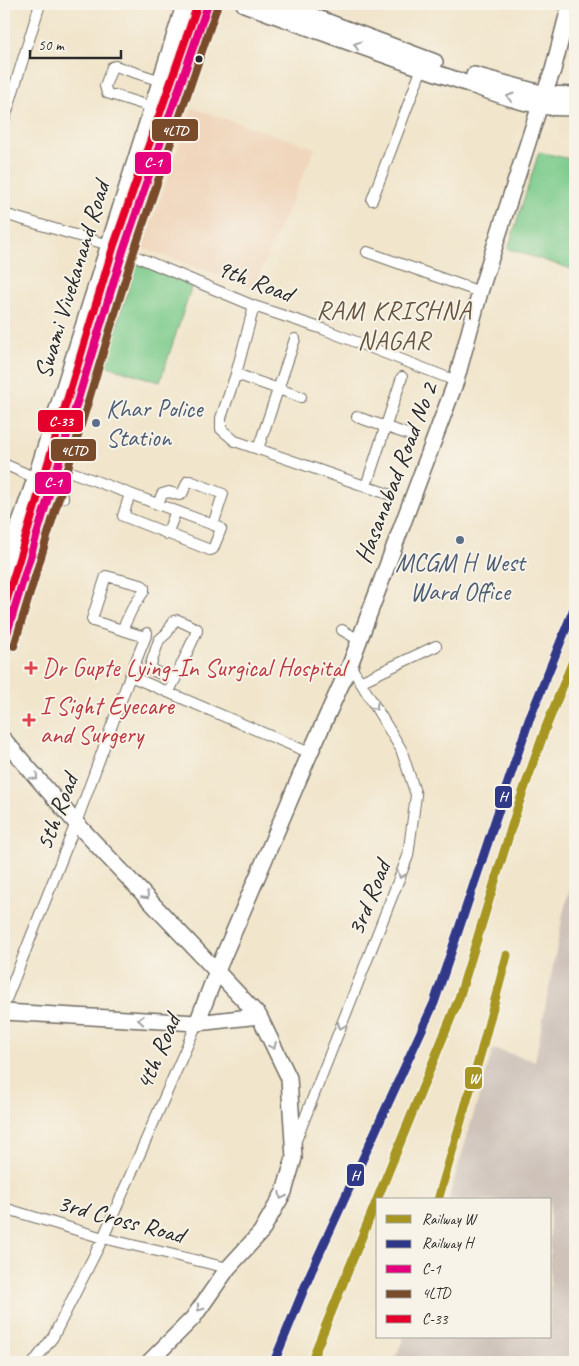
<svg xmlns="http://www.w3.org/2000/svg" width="579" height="1366" font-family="Caveat,sans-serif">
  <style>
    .built { fill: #f0d6bc }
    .industrial { fill: #cec2b9 }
    .green { fill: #7ccb8b; stroke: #547b5b }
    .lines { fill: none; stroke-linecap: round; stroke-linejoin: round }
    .street-casing { stroke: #706c63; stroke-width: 12 }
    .secondary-casing { stroke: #706c63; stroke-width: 18 }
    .primary-casing { stroke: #706c63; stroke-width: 19 }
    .street { stroke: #fff; stroke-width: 10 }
    .secondary { stroke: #fff; stroke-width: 15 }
    .primary { stroke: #fff; stroke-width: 16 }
    .bus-1-casing { stroke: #f7f3e8; stroke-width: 11 }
    .bus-2-casing { stroke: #f7f3e8; stroke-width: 11 }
    .bus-3-casing { stroke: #f7f3e8; stroke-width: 11 }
    .bus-1 { stroke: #e5007d; stroke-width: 8 }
    .bus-2 { stroke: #7a4b2a; stroke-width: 8 }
    .bus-3 { stroke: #e4002b; stroke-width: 8 }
    .rail-1-casing { stroke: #f7f3e8; stroke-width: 12 }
    .rail-2-casing { stroke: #f7f3e8; stroke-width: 12 }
    .rail-1 { stroke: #a89623; stroke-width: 9 }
    .rail-2 { stroke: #303888; stroke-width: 9 }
    .oneway { stroke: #a0a0a0 }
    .bus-dot { fill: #2b2b2b; stroke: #f7f3e8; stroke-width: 2 }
    .service-dot { fill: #5c6f8a; stroke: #f7f3e8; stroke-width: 2 }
    .health-dot { fill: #e0444e; stroke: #f7f3e8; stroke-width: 2 }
    .labels { text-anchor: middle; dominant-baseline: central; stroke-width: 4; stroke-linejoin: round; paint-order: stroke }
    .street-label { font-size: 25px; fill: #2b2b2b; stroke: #f7f3e8 }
    .service-label { font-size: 25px; fill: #4e5e75; stroke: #f7f3e8; text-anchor: start }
    .health-label { font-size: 25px; fill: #be3a42; stroke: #f7f3e8; text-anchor: start }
    .neighbourhood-label { font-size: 26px; letter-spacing: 1px; fill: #685640; stroke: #f7f3e8 }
    .line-badge { stroke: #f7f3e8; stroke-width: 2 }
    .badge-label { font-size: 14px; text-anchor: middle; font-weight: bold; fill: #fff }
  </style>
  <rect width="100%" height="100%" fill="#f7f3e8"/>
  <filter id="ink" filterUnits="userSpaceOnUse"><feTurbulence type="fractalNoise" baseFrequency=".02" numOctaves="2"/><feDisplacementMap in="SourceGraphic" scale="10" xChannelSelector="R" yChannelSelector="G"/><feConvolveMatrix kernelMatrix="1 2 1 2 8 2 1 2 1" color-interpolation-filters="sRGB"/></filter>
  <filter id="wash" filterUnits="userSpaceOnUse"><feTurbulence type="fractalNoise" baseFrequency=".0096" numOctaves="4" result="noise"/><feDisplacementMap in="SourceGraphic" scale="20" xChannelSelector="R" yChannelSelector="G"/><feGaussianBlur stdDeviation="1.12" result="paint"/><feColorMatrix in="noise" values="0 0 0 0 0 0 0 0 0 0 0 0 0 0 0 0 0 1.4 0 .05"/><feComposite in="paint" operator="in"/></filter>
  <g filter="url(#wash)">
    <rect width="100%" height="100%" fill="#f1e5cb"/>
    <!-- built -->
    <path class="built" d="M 192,108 L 315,148 L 253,288 L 143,248 Z"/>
    <!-- industrial -->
    <path class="industrial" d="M 575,869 L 575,1362 L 393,1362 L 404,1337 L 550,1337 L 550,1200 L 448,1200 L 493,1049 L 535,1061 L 563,914 Z"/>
    <!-- green -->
    <path class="green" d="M 539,152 L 575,160 L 575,270 L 508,249 Z
      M 137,262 L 192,285 L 160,382 L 104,365 Z"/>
  </g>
  <g filter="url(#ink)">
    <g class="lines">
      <defs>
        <path id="street" d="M 161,81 L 115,66 L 112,67 L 105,86 L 107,93 L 171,113
          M 4,121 L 40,4
          M 372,200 L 422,68
          M 4,214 L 109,245
          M 123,251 L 254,306 L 323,329 L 456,381
          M 367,252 L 480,292
          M 254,306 L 236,374 L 221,418 L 221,429 L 235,441 L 388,494
          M 236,374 L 301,397
          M 357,417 L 410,435
          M 258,449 L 295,339
          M 4,464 L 40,480
          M 58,467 L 219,527 L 221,529 L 213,549 L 210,550 L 123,516 L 130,494
          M 366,486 L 402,377
          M 51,491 L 63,498
          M 158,504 L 162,494 L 169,492 L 179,495 L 182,494 L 188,481 L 190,481 L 223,494 L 213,525
          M 167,534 L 176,511
          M 122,630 L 132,609 L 144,591 L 144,587 L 141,585 L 106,576 L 92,619 L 93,621 L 145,637
          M 342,630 L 359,640
          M 130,676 L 147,633
          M 360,682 L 436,646
          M 169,692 L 197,631 L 197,629 L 178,620 L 174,621 L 167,633 L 159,640 L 150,667 L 154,671 L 175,680
          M 4,1005 L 76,823 L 130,676 L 310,753
          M 295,1143 L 408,856 L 416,795 L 401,749 L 350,665
          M 4,1208 L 103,1238 L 228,1268
          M 34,1362 L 53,1337 L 103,1238 L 197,1023"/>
        <path id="secondary" d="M 244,4 C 315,30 385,56 457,80 C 492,92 538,112 575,107
          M 280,4 L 435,62
          M 474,75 L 545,94 L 575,95
          M 4,740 L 76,823 L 259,1016 L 289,1078 L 294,1158 L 284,1192 L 261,1232 L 228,1268 L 193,1318 L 149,1362
          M 4,1012 L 197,1023 L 259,1016
          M 197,1023 L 217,971 L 310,753 L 350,665 L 456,381 L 480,292 L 540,105 L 553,70 L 570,4"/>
        <path id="primary" d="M 4,569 L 36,478 L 185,4
          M 4,643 L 123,251 L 208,4"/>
      </defs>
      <!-- street casing -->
      <use href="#street" class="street-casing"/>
      <!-- secondary casing -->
      <use href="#secondary" class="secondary-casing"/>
      <!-- primary casing -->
      <use href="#primary" class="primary-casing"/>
      <!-- street -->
      <use href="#street" class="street"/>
      <!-- secondary -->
      <use href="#secondary" class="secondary"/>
      <!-- primary -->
      <use href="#primary" class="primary"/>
      <defs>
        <path id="bus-1" d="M 4,643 L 123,251 L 208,4"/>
        <path id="bus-2" d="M 14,646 L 133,254 L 217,7"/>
        <path id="bus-3" d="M 4,609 L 113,248 L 198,4"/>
      </defs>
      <!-- bus-1 casing -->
      <use href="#bus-1" class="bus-1-casing"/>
      <!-- bus-2 casing -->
      <use href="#bus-2" class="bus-2-casing"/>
      <!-- bus-3 casing -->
      <use href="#bus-3" class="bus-3-casing"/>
      <!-- bus-1 -->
      <use href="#bus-1" class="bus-1"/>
      <!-- bus-2 -->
      <use href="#bus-2" class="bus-2"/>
      <!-- bus-3 -->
      <use href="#bus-3" class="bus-3"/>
      <defs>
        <path id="rail-1" d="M 438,1200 L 481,1052 L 507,955
          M 311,1362 L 459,998 L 518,806 L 546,727 L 575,656"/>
        <path id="rail-2" d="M 274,1362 L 311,1272 L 434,1003 L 529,720 L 575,606"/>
      </defs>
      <!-- rail-1 casing -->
      <use href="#rail-1" class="rail-1-casing"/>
      <!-- rail-2 casing -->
      <use href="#rail-2" class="rail-2-casing"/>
      <!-- rail-1 -->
      <use href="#rail-1" class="rail-1"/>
      <!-- rail-2 -->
      <use href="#rail-2" class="rail-2"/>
    </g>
    <!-- one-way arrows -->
    <defs><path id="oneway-chevron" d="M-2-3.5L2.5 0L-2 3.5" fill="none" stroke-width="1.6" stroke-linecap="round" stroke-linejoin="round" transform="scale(1.25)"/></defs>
    <g class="oneway">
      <use href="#oneway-chevron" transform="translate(357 45) rotate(-161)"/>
      <use href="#oneway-chevron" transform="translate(510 97) rotate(-164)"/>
      <use href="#oneway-chevron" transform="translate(375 707) rotate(59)"/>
      <use href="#oneway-chevron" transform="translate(35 777) rotate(49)"/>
      <use href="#oneway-chevron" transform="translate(401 875) rotate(112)"/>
      <use href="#oneway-chevron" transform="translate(146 896) rotate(46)"/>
      <use href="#oneway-chevron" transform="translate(141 1020) rotate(-177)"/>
      <use href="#oneway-chevron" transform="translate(341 1026) rotate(112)"/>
      <use href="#oneway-chevron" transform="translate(273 1046) rotate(64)"/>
      <use href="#oneway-chevron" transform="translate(282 1196) rotate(117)"/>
      <use href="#oneway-chevron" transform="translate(200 1308) rotate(126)"/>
    </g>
  </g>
  <!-- markers -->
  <circle class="bus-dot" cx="199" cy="59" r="4.5"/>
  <g class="service-dot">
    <circle cx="96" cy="423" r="5"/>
    <circle cx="460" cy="540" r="5"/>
  </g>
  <g class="health-dot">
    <path d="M28.5 660.5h5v5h5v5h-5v5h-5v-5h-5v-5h5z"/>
    <path d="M26.5 712.5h5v5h5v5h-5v5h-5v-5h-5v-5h5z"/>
  </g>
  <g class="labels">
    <!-- street labels -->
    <g class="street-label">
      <text transform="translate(72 280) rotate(-73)">Swami Vivekanand Road</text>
      <text transform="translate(255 281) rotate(21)">9th Road</text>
      <text transform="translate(396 473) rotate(-69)">Hasanabad Road No 2</text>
      <text transform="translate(57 812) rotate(-69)">5th Road</text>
      <text transform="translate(369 898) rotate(-68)">3rd Road</text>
      <text transform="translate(158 1052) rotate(-67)">4th Road</text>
      <text transform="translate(121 1219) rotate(15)">3rd Cross Road</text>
    </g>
    <!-- service labels -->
    <g class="service-label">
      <text x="106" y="409">Khar Police<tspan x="106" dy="29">Station</tspan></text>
      <text x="460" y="563" text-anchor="middle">MCGM H West<tspan x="460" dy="29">Ward Office</tspan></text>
    </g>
    <!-- health labels -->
    <g class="health-label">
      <text x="42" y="668">Dr Gupte Lying-In Surgical Hospital</text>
      <text x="40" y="706">I Sight Eyecare<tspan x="40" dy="29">and Surgery</tspan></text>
    </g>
    <!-- neighbourhood labels -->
    <g class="neighbourhood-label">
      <text x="394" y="310">RAM KRISHNA<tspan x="394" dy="30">NAGAR</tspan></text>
    </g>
  </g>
  <g class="line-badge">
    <rect x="151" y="118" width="48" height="24" rx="5" fill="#7a4b2a"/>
    <rect x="134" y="151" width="38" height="24" rx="5" fill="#e5007d"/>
    <rect x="37" y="409" width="47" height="24" rx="5" fill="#e4002b"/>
    <rect x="50" y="438" width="47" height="24" rx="5" fill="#7a4b2a"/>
    <rect x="34" y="471" width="38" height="24" rx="5" fill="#e5007d"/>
    <rect x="494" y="785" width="19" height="24" rx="5" fill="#303888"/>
    <rect x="464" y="1066" width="19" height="24" rx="5" fill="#a89623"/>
    <rect x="346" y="1163" width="19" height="24" rx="5" fill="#303888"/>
  </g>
  <g class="badge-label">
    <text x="175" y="135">4LTD</text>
    <text x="153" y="167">C-1</text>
    <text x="61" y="426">C-33</text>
    <text x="74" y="455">4LTD</text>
    <text x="53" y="487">C-1</text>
    <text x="503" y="801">H</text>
    <text x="474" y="1083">W</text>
    <text x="355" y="1180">H</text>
  </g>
  <!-- margin -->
  <rect width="579" height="1366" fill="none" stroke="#f7f3e8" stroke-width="20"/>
  <!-- legend -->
  <rect x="376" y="1198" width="175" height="140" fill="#f7f3e8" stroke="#a5a39c"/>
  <rect x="386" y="1215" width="25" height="8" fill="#a89623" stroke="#a5a39c"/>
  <text x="422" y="1224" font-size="15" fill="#2b2b2b">Railway W</text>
  <rect x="386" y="1240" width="25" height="8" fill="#303888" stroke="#a5a39c"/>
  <text x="422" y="1248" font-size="15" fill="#2b2b2b">Railway H</text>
  <rect x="386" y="1265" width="25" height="8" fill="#e5007d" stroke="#a5a39c"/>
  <text x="422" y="1274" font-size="15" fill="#2b2b2b">C-1</text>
  <rect x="386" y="1290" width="25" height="8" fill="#7a4b2a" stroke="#a5a39c"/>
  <text x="422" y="1298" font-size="15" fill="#2b2b2b">4LTD</text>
  <rect x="386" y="1315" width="25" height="8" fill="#e4002b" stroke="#a5a39c"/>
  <text x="422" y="1324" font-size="15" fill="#2b2b2b">C-33</text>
  <!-- scale -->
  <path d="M30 50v8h91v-8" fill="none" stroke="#2b2b2b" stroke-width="2.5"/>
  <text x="38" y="50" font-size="15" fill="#2b2b2b" stroke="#f7f3e8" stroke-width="4" paint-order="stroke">50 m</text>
</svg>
